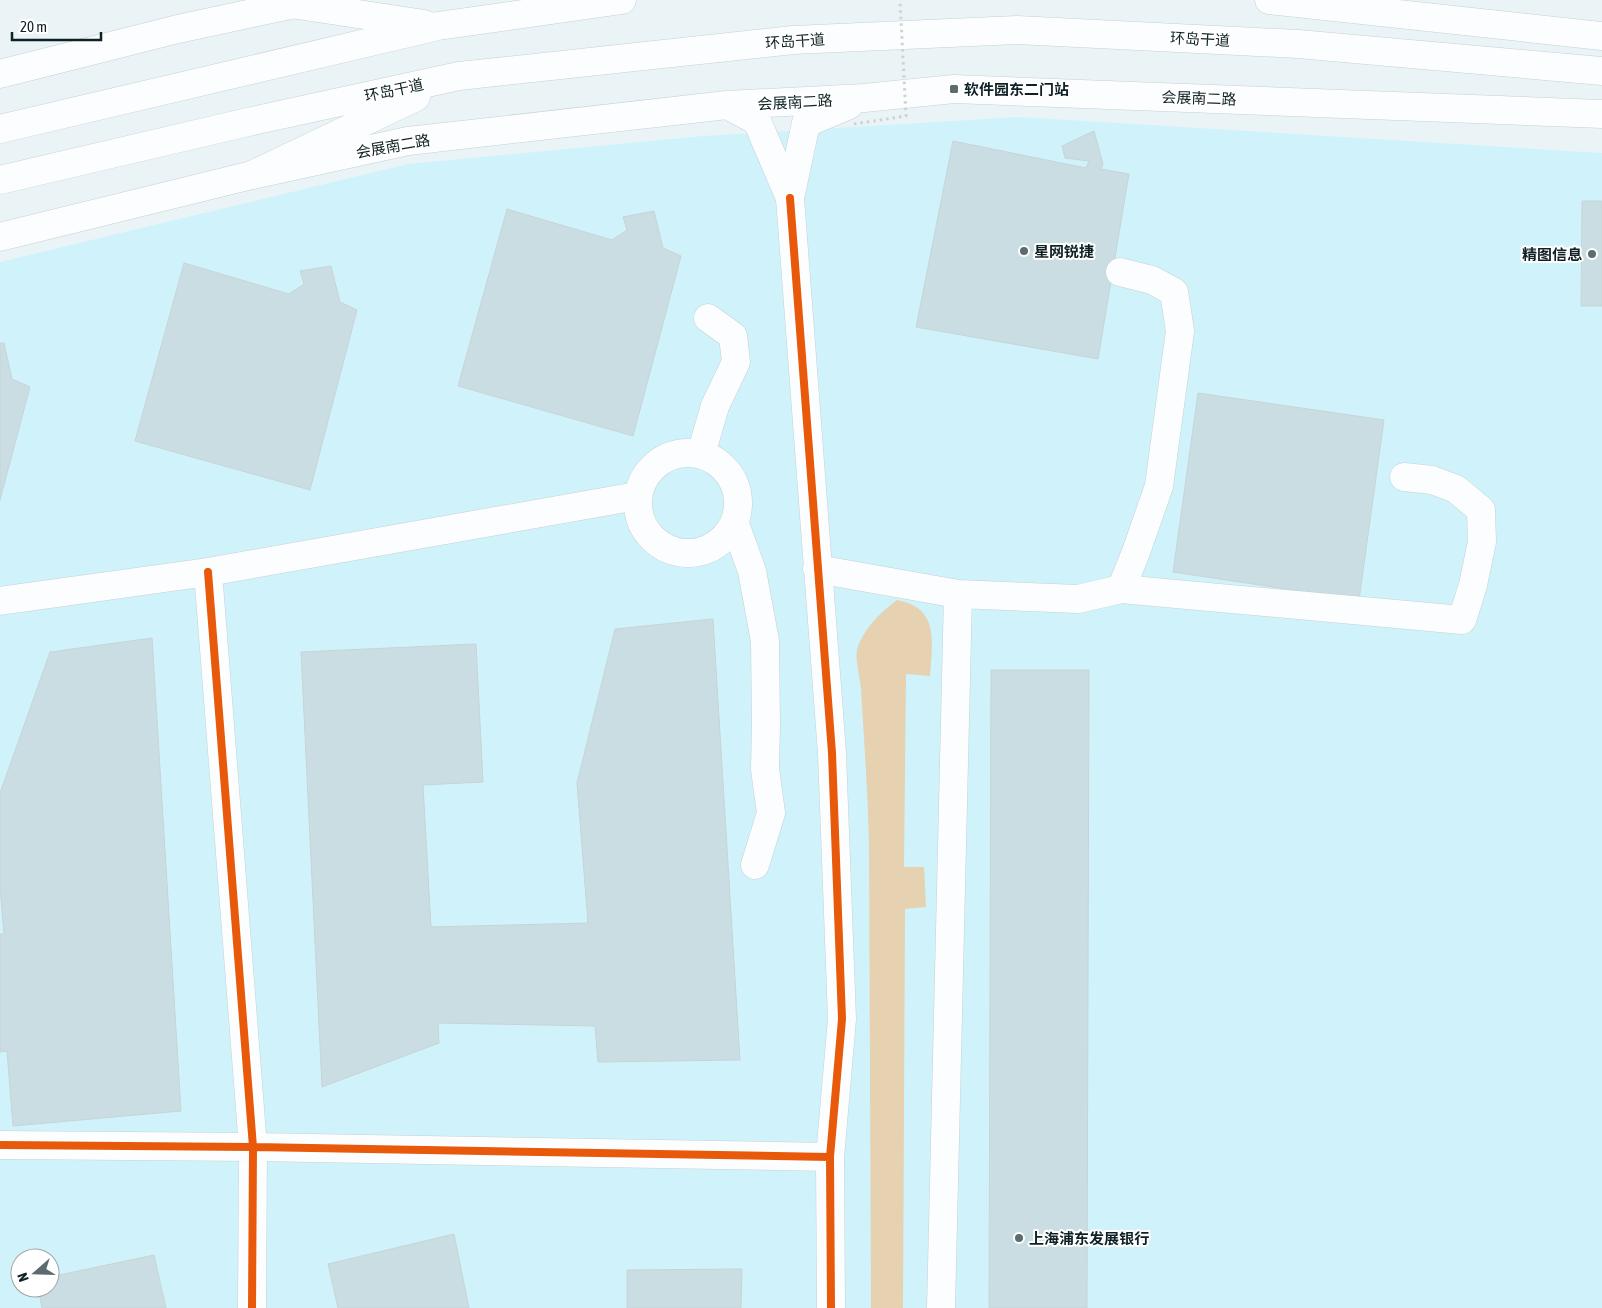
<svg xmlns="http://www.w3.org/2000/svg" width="1602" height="1308" font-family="'Asap Condensed','Noto Sans SC',sans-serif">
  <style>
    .built { fill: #d0f3fb; fill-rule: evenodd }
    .forest { fill: #e6d1b0 }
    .building { fill: #cadde2; stroke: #c7d4d7 }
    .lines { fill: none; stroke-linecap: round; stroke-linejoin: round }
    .minor-casing { stroke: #c4d1d4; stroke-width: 29 }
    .major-casing { stroke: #c4d1d4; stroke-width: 29 }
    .highway-casing { stroke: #c4d1d4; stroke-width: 29 }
    .minor { stroke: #fcfdfe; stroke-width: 28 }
    .major { stroke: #fcfdfe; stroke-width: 28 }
    .highway { stroke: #fcfdfe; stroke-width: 28 }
    .path-bridge { stroke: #cfd2d2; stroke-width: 3; stroke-dasharray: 2.5 4; stroke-linecap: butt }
    .cycleway-casing { stroke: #fff; stroke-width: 11 }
    .cycleway { stroke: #e8590c; stroke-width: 8 }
    .poi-dot { fill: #5c6b6e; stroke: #fff; stroke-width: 2 }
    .labels { text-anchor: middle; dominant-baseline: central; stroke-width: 4; stroke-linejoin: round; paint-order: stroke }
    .street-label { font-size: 15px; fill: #0f2125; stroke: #fff }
    .poi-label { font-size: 15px; font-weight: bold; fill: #0f2125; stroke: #fff; text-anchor: start }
  </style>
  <rect width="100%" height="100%" fill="#eaf4f7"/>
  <!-- built -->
  <path class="built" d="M 1020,117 L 1602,153 L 1602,1308 L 0,1308 L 0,262 L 408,164 L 703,136 ZM 20,1258 L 50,1258 L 50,1288 L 20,1288 Z"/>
  <!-- forest -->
  <path class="forest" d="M 897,600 C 940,608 932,642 930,676 L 906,674 L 904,867 L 924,867 L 926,907 L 905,909 L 903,1308 L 871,1308 L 869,846 C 868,793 864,741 861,689 C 860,678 855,659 857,650 C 863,629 880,613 897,600 Z"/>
  <!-- building -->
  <path class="building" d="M 1094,131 L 1103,164 L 1101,169 L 1129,174 L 1098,359 L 916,327 L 953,141 L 1086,168 L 1089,161 L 1065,158 L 1062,146 Z
    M 1582,201 L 1602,201 L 1602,306 L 1581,306 Z
    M 507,209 L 612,240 L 627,230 L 623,217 L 654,211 L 663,248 L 681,256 L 633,436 L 458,386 Z
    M 184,263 L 289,294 L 304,284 L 300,271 L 331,266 L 340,302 L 357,310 L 310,490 L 135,441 Z
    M 0,343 L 4,343 L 12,379 L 30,387 L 0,500 Z
    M 1198,393 L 1384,420 L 1359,600 L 1173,572 Z
    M 713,619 L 740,1060 L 598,1062 L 595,1026 L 438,1023 L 439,1043 L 322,1087 L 301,652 L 476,644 L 483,782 L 423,785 L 431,927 L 588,923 L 577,783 L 615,629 Z
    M 152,638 L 181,1111 L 13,1126 L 7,1051 L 0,1052 L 0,934 L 4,934 L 0,887 L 0,793 L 50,652 Z
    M 991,670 L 1089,670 L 1087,1308 L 989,1308 Z
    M 454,1234 L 469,1308 L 338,1308 L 328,1264 Z
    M 154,1255 L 166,1308 L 42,1308 L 38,1288 L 50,1288 L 50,1277 Z
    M 742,1269 L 741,1308 L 627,1308 L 627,1270 Z"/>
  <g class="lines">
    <defs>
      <path id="minor" d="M 790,198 L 832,753 L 842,1019 L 830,1157 L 831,1308
        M638 503a50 50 0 1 1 100 0a50 50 0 1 1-100 0Z
        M 701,454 L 715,406 L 736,362 L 733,336 L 708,318
        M 735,524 L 752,571 L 765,641 L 766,725 L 765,769 L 771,813 L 755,865
        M 817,569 L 958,594 L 941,1308
        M 208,572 L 253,1147 L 252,1308
        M 1121,589 L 1462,620 L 1473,585 L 1482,542 L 1481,510 L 1456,489 L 1432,480 L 1404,477
        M 958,594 L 1078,599 L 1121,589 L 1136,552 L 1159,486 L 1180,331 L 1174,292 L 1152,280 L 1120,272
        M 0,601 L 208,572 L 637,496
        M 0,1145 L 253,1147 L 830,1157"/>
      <path id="major" d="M 0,74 L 178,29 L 313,0
        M 727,105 L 757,121 L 790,198
        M 790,198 L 806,123 L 849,105
        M 0,237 L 252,175 L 408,141 L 727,105 L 864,98 L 954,89 L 1602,114"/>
      <path id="highway" d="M 1269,0 L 1602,36
        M 291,4 L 424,24
        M 0,129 L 438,26 L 622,0
        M 252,175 L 416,97
        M 0,180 L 248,122 L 459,76 L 793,40 L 1017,30 L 1298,44 L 1602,71"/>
    </defs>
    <!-- minor casing -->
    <use href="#minor" class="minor-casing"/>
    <!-- major casing -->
    <use href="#major" class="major-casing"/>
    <!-- highway casing -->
    <use href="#highway" class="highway-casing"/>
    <!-- minor -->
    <use href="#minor" class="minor"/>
    <!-- major -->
    <use href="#major" class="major"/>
    <!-- highway -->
    <use href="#highway" class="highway"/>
    <!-- path-bridge -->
    <path class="path-bridge" d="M 854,124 L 906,116 L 900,0"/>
    <defs>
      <path id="cycleway" d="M 790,198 L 832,753 L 842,1019 L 830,1157 L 831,1308
        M 208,572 L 253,1147 L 252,1308
        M 0,1145 L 253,1147 L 830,1157"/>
    </defs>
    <!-- cycleway casing -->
    <use href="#cycleway" class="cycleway-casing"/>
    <!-- cycleway -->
    <use href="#cycleway" class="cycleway"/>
  </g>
  <!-- markers -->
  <g class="poi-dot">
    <rect x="949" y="84" width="10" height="10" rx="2.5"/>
    <circle cx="1024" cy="251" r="5"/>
    <circle cx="1592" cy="254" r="5"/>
    <circle cx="1019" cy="1238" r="5"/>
  </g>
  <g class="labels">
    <!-- street labels -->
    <g class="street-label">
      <text transform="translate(1200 39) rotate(3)">环岛干道</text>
      <text transform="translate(795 41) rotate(-4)">环岛干道</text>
      <text transform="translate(394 90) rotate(-12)">环岛干道</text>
      <text transform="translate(1199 98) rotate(2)">会展南二路</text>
      <text transform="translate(795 102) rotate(-3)">会展南二路</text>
      <text transform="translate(393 146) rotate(-10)">会展南二路</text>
    </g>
    <!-- poi labels -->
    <g class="poi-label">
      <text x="964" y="89">软件园东二门站</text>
      <text x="1034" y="251">星网锐捷</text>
      <text x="1582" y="254" text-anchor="end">精图信息</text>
      <text x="1029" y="1238">上海浦东发展银行</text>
    </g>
  </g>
  <!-- north arrow -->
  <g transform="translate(35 1273) rotate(250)"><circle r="24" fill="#ffffff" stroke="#9fa6a8"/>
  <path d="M0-4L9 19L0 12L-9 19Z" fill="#5c6b6e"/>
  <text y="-8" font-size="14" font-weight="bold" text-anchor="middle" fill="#0f2125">N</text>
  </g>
  <!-- scale -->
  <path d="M12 32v8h89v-8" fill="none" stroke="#0f2125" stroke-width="2.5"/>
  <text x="20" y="32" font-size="15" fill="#0f2125" stroke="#ffffff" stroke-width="4" paint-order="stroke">20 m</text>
</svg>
